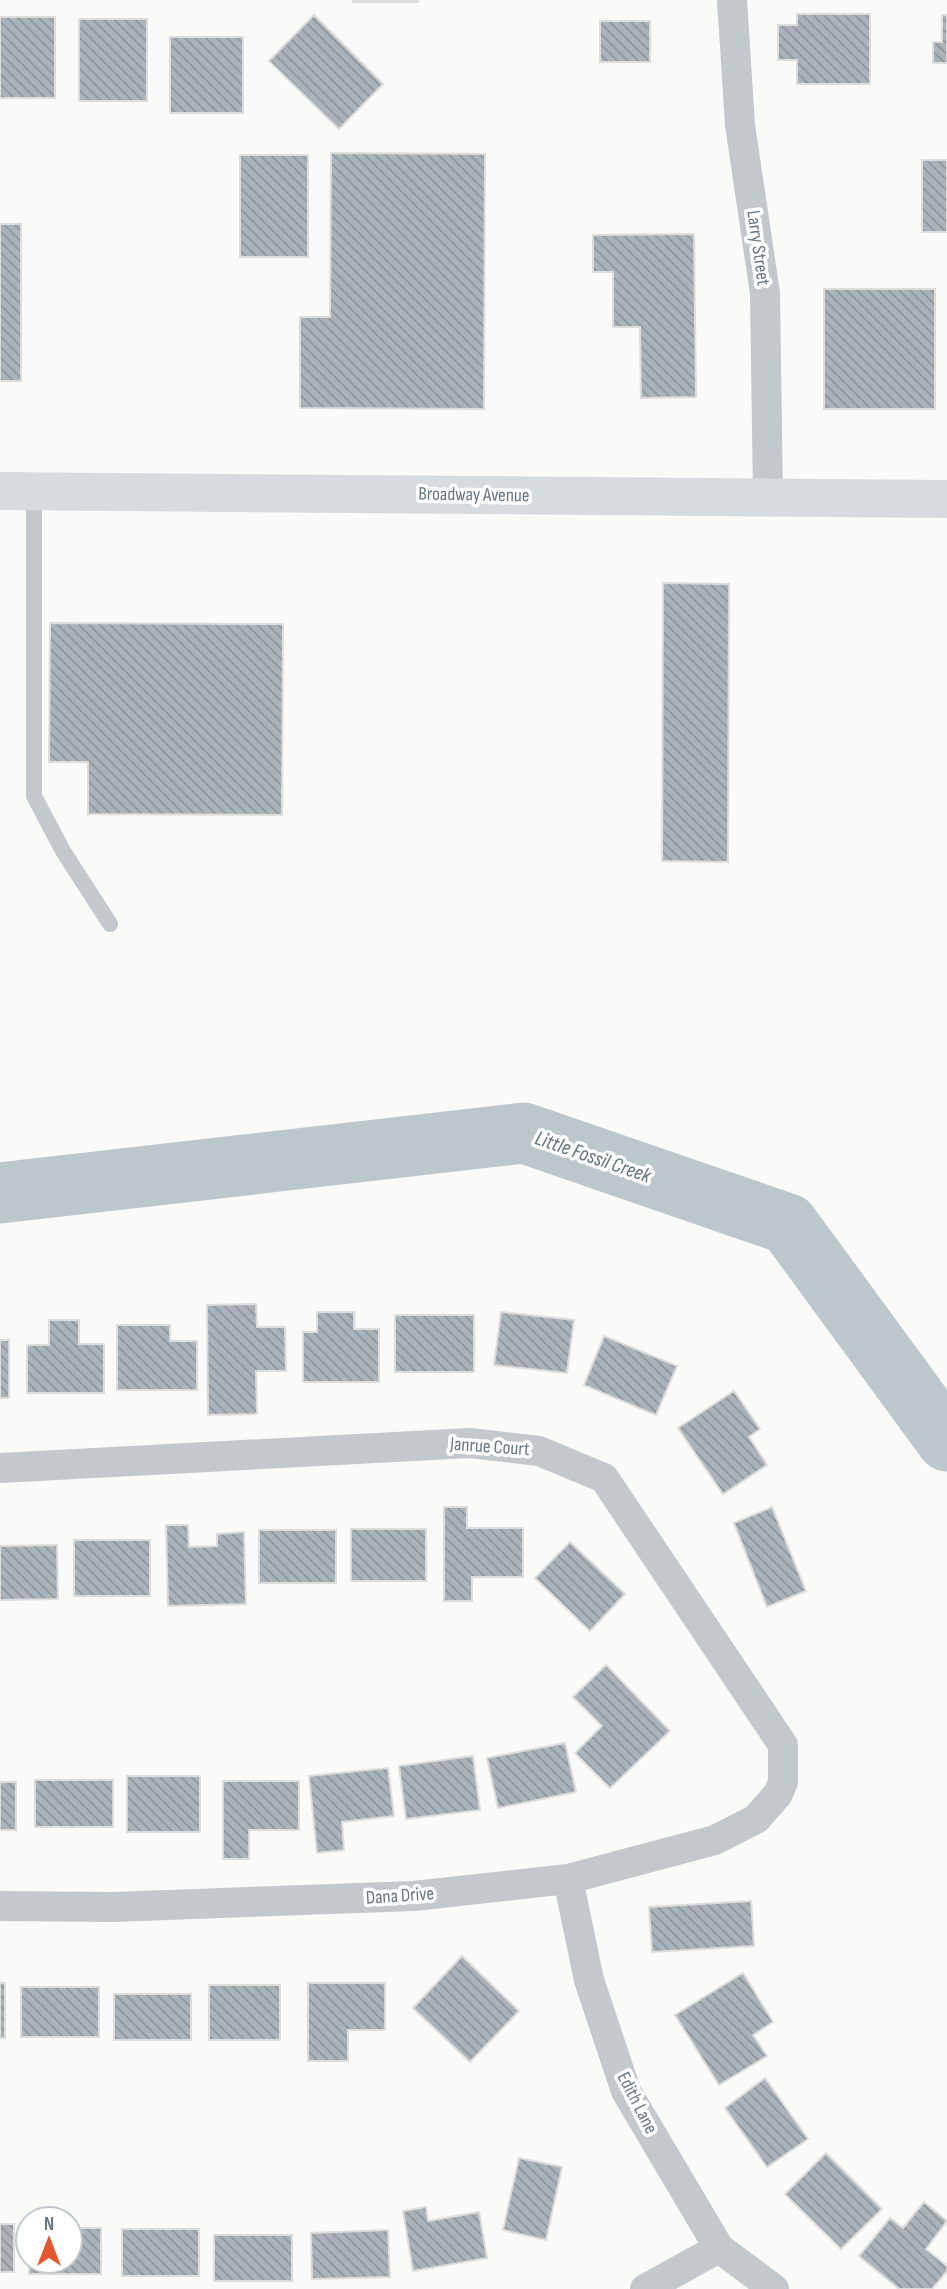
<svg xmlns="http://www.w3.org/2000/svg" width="947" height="2289" font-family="'Sofia Sans Condensed',sans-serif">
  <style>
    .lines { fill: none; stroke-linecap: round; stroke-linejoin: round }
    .river { stroke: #bbc7cb; stroke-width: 61 }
    .building { fill: url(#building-back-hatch); stroke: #dcdcda; stroke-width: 2 }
    .service { stroke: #c3c8cc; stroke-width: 16 }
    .minor { stroke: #c3c8cc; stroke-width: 30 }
    .secondary { stroke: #d6dbdf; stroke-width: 38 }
    .labels { text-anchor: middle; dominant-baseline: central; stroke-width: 7; stroke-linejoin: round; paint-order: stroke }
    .street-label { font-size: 19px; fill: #657683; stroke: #fff }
    .water-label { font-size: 21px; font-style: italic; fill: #60757c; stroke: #fff }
  </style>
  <defs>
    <pattern id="building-back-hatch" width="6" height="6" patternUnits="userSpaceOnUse" patternTransform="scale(1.75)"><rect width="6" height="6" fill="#aab3b9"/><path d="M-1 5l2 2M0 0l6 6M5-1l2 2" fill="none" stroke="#8e969c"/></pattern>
  </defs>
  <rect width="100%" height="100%" fill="#fafaf8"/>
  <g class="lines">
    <!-- river -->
    <path class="river" d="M 0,1193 L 524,1133 L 788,1224 L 947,1441"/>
  </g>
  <!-- building -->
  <path class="building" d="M 353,0 L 418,0 L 418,2 L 353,2 Z
    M 797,14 L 870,14 L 870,84 L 797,84 L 797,60 L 778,60 L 778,25 L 797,25 Z
    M 314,15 L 383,84 L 339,129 L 269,61 Z
    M 942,15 L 947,15 L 947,63 L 933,63 L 933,42 L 942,42 Z
    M 0,17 L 55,17 L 55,98 L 0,98 Z
    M 79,19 L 147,19 L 147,101 L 79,101 Z
    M 600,21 L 650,21 L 650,62 L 600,62 Z
    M 170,37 L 243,37 L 243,113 L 170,113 Z
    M 331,153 L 485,154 L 484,409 L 300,408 L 300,317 L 330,317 Z
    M 240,155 L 308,155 L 308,257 L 240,257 Z
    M 922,160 L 947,160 L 947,232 L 922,232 Z
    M 0,224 L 21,224 L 21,381 L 0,381 Z
    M 694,234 L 696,397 L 641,398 L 640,327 L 613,327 L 613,272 L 593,272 L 593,235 Z
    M 824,289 L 935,289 L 935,409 L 824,409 Z
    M 663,583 L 729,584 L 728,862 L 662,861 Z
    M 50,623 L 283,624 L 282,815 L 88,814 L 88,762 L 49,762 Z
    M 256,1304 L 257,1327 L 285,1327 L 286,1371 L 256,1371 L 257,1414 L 208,1415 L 207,1305 Z
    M 317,1312 L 354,1312 L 354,1329 L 379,1329 L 379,1382 L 303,1382 L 303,1332 L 317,1332 Z
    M 501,1312 L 574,1320 L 567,1373 L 494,1365 Z
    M 395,1315 L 474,1315 L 474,1372 L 395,1372 Z
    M 49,1320 L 79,1320 L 79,1344 L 104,1344 L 104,1393 L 27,1393 L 27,1345 L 49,1345 Z
    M 117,1325 L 170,1325 L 170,1341 L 197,1341 L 197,1390 L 117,1390 Z
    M 604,1336 L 677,1366 L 656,1415 L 584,1385 Z
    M 0,1340 L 9,1340 L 9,1398 L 0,1398 Z
    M 734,1391 L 760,1429 L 749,1437 L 767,1465 L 723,1494 L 678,1428 Z
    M 444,1507 L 467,1507 L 467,1528 L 523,1528 L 523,1577 L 472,1577 L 472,1601 L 444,1601 Z
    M 772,1507 L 806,1591 L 767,1607 L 734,1523 Z
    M 166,1525 L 188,1525 L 189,1547 L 217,1546 L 217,1534 L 244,1532 L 246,1604 L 168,1606 Z
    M 351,1529 L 426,1529 L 426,1581 L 351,1581 Z
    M 259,1530 L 336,1530 L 336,1583 L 259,1583 Z
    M 74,1540 L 150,1540 L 150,1596 L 74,1596 Z
    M 570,1542 L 625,1594 L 590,1631 L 535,1578 Z
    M 57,1545 L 58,1599 L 0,1600 L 0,1546 Z
    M 606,1665 L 670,1731 L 610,1788 L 575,1753 L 602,1726 L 573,1697 Z
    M 565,1743 L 576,1792 L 498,1808 L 487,1758 Z
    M 473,1756 L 480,1810 L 406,1819 L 399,1766 Z
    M 388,1768 L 394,1816 L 342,1822 L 344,1850 L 317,1853 L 309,1776 Z
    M 127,1776 L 200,1776 L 200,1832 L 127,1832 Z
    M 35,1780 L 113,1780 L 113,1827 L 35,1827 Z
    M 223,1781 L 299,1781 L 299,1830 L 249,1830 L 249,1859 L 223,1859 Z
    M 0,1782 L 16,1782 L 16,1830 L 0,1830 Z
    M 751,1901 L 754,1946 L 652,1952 L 649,1907 Z
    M 462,1956 L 519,2011 L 470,2062 L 413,2008 Z
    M 743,1973 L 773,2022 L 753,2035 L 767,2056 L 719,2085 L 675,2015 Z
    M 0,1983 L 5,1983 L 5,2038 L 0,2038 Z
    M 308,1983 L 385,1983 L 385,2030 L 348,2030 L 348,2061 L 308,2061 Z
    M 209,1985 L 280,1985 L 280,2040 L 209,2040 Z
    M 21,1987 L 99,1987 L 99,2037 L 21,2037 Z
    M 114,1994 L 191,1994 L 191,2040 L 114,2040 Z
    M 765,2078 L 808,2139 L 767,2167 L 725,2108 Z
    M 826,2153 L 882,2209 L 841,2249 L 785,2194 Z
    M 519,2158 L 562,2167 L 546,2240 L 503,2230 Z
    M 924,2202 L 947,2221 L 926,2249 L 947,2266 L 947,2271 L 932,2289 L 899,2289 L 859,2256 L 890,2218 L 903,2228 Z
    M 426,2207 L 428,2221 L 479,2212 L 487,2258 L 413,2271 L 403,2211 Z
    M 0,2224 L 14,2224 L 14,2272 L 0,2272 Z
    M 70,2228 L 101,2228 L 101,2274 L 29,2274 L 29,2261 L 70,2261 Z
    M 122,2229 L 199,2229 L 199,2276 L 122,2276 Z
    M 388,2230 L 390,2277 L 312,2279 L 311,2233 Z
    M 214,2235 L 292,2235 L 292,2281 L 214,2281 Z"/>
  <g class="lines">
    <!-- service -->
    <path class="service" d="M 34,491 L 34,796 L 63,851 L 110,924"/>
    <!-- minor -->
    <path class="minor" d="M 732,0 L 740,125 L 765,293 L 768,497
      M 0,1468 L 470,1443 L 539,1451 L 604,1478 L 783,1745 L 783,1782 L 778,1794 L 756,1819 L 715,1840 L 568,1879 L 414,1896 L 113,1907 L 0,1906
      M 568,1879 L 589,1980 L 626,2091 L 719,2248 L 774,2289
      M 645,2289 L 719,2248"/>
    <!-- secondary -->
    <path class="secondary" d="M 0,491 L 947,499"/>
  </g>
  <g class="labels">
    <!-- street labels -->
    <g class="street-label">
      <text transform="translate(758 248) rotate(82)">Larry Street</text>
      <text transform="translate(474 495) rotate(1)">Broadway Avenue</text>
      <text transform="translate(490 1447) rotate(4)">Janrue Court</text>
      <text transform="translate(400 1896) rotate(-4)">Dana Drive</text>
      <text transform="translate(637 2103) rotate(63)">Edith Lane</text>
    </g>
    <!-- water labels -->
    <g class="water-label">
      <text transform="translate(593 1157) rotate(19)">Little Fossil Creek</text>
    </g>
  </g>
  <!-- north arrow -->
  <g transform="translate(49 2240)"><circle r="33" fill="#ffffff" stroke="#c1c8cd" stroke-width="2"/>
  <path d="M0-5L12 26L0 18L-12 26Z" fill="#e4572e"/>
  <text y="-10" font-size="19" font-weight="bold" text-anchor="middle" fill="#657683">N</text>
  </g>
</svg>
